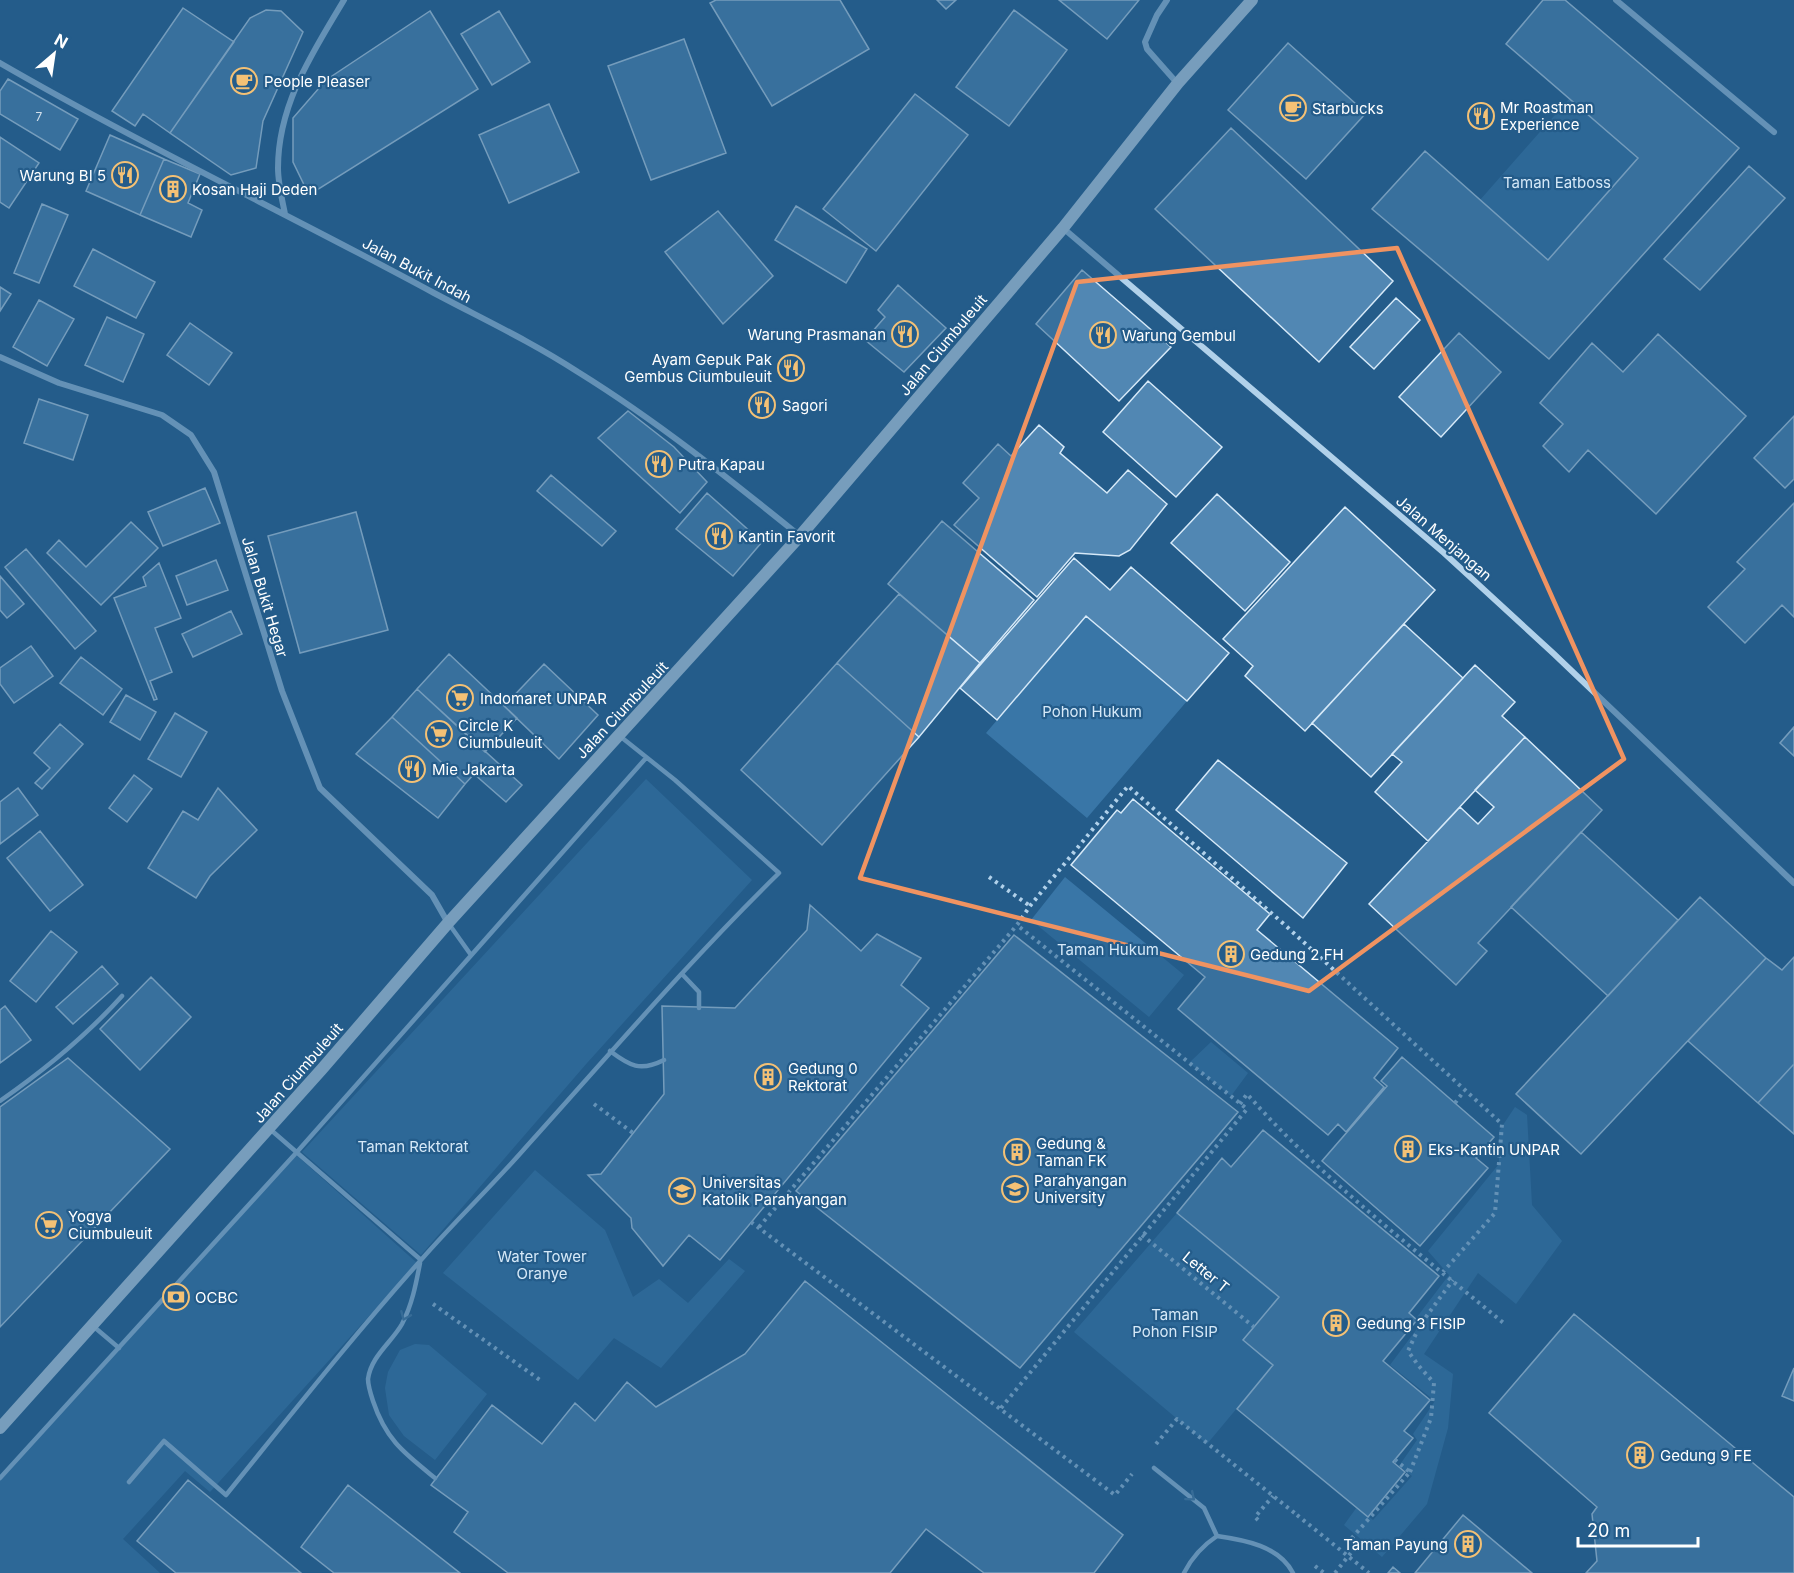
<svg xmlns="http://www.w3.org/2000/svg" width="1794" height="1573" font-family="Inter,sans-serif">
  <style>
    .green { fill: #3976a7 }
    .building { fill: #5187b3; stroke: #d6e9f8; stroke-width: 1.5 }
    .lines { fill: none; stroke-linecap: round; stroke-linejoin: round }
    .path { stroke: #b1d1ea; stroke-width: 4; stroke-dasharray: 3 4.5; stroke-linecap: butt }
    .service { stroke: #b1d1ea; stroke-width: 4.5 }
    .minor { stroke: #b1d1ea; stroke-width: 6 }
    .secondary { stroke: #dcebf8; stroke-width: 12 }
    .path-bridge { stroke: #b1d1ea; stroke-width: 4; stroke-dasharray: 3 4.5; stroke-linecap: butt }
    .oneway { stroke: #4e7fa7 }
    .marked { fill: none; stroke: #f09361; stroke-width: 4.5; stroke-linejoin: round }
    .labels { text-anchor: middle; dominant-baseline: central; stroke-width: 4.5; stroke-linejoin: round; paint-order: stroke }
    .number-label { font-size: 12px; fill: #d4e1ec }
    .poi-label { font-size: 15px; fill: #fff; stroke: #245c8a; text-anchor: start }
    .park-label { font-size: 15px; fill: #d6e9f8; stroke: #245c8a }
    .street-label { font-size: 15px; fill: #fff; stroke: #245c8a }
  </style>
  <rect width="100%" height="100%" fill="#245c8a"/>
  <!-- green -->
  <path class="green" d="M 1569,99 L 1638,158 L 1548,260 L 1480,200 Z
    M 1086,616 L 1187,701 L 1087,818 L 986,733 Z
    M 646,779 L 752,880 L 587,1063 L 421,1255 L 302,1152 Z
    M 1065,877 L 1184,975 L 1149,1017 L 1031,920 Z
    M 1211,1042 L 1248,1073 L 1231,1096 L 1189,1063 Z
    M 1515,1107 L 1527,1115 L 1532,1205 L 1562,1241 L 1516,1304 L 1478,1273 L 1424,1354 L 1453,1374 L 1448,1428 L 1427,1504 L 1382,1557 L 1344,1525 L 1357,1507 L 1373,1520 L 1412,1476 L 1399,1466 L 1417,1440 L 1413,1434 L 1435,1401 L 1390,1365 L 1422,1322 L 1417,1317 L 1449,1275 L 1428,1251 L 1499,1164 L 1499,1131 Z
    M 294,1153 L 417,1263 L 210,1492 L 185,1471 L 123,1539 L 160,1573 L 0,1573 L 0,1478 Z
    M 535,1170 L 605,1230 L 633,1297 L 659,1279 L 688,1303 L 729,1259 L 745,1271 L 661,1368 L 614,1338 L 578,1380 L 443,1273 Z
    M 1177,1213 L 1279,1297 L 1273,1365 L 1207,1444 L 1074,1332 Z
    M 415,1344 L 429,1345 L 487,1394 L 435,1460 L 404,1436 L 389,1415 L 385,1388 L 388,1372 L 400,1350 Z"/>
  <!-- building -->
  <path class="building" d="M 716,0 L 840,0 L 869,49 L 772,106 L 710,3 Z
    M 937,0 L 956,0 L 946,9 Z
    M 1059,0 L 1139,0 L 1107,39 Z
    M 1543,0 L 1565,0 L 1739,148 L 1549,359 L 1372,209 L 1425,151 L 1548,260 L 1638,158 L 1506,44 Z
    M 183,8 L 234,42 L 170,133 L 143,114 L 135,126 L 112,111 Z
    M 266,10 L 281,11 L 303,32 L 263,121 L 256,168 L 231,175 L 170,133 L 250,18 Z
    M 1014,10 L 1067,50 L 1009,126 L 956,87 Z
    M 430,11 L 478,89 L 309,195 L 293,162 L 293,118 L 326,80 Z
    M 499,11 L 530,62 L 492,85 L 461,34 Z
    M 684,39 L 726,153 L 651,180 L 608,66 Z
    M 1288,43 L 1366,113 L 1306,179 L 1228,110 Z
    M 8,79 L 78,119 L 60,150 L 0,114 L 0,91 Z
    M 915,94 L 968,135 L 876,251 L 823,209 Z
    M 549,104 L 579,172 L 509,203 L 479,135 Z
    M 1231,128 L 1393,281 L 1319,362 L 1155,209 Z
    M 110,135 L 164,159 L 140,215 L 86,191 Z
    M 0,137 L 39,163 L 9,208 L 0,202 Z
    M 164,159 L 200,174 L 188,203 L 202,210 L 191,237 L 140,215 Z
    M 1749,166 L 1785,198 L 1700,290 L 1664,259 Z
    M 42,204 L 68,215 L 39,283 L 14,273 Z
    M 796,206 L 867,249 L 846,283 L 775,240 Z
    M 718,211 L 773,276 L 723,324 L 665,252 Z
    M 93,249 L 155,282 L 136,318 L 74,286 Z
    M 1082,270 L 1171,347 L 1119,401 L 1036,324 Z
    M 898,285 L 946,328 L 904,372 L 865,340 L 885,317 L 878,310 Z
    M 0,287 L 11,294 L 0,311 Z
    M 1396,298 L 1420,320 L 1374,369 L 1350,347 Z
    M 39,300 L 74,319 L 47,366 L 13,347 Z
    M 107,317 L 144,334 L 123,382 L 85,365 Z
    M 190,323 L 232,353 L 209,385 L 167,355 Z
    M 1459,333 L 1501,372 L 1441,437 L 1399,397 Z
    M 1658,334 L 1746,416 L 1656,514 L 1588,450 L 1569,472 L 1543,446 L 1563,424 L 1540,403 L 1592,343 L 1623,372 Z
    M 1148,381 L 1222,447 L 1176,497 L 1103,432 Z
    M 39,399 L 88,415 L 73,460 L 24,443 Z
    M 628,411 L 674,447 L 707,482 L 680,513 L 598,438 Z
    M 1794,416 L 1794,479 L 1785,488 L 1754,458 Z
    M 1039,425 L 1064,447 L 1060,453 L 1107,493 L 1128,470 L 1167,504 L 1130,550 L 1119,556 L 1075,553 L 1037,597 L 954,525 L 979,498 L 963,483 L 998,444 L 1011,456 Z
    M 551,475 L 616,531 L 602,546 L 537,491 Z
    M 205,488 L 220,523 L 163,546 L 148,512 Z
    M 707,493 L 762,542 L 733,576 L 676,529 Z
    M 1217,494 L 1290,562 L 1245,611 L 1171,543 Z
    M 1794,503 L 1794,617 L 1782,605 L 1745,643 L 1708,607 L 1745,569 L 1737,562 Z
    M 1345,507 L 1435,590 L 1305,731 L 1245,676 L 1253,666 L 1223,639 Z
    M 356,512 L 388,630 L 300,653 L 268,536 Z
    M 942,521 L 1034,600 L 980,663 L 888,584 Z
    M 131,522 L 158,548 L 101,605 L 47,553 L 59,540 L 86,567 Z
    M 26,549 L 96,631 L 75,649 L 5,567 Z
    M 1074,558 L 1110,590 L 1131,567 L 1229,653 L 1187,701 L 1086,616 L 997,720 L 960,688 Z
    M 216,560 L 228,590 L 187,605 L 176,576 Z
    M 159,563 L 181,618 L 155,628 L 172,672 L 150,681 L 157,699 L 154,700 L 114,598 L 146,586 L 143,577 Z
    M 0,576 L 24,604 L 7,618 L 0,610 Z
    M 899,594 L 980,663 L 919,737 L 837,663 Z
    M 231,611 L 242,634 L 193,657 L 182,634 Z
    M 1404,624 L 1463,678 L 1371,777 L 1312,723 Z
    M 31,646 L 53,676 L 14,703 L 0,684 L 0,668 Z
    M 449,654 L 517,718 L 485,752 L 417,689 Z
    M 81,657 L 122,689 L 103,715 L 60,683 Z
    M 837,663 L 919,737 L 822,845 L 741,770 Z
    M 544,664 L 598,715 L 559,759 L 504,706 Z
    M 1475,665 L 1515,702 L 1502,716 L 1525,737 L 1428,841 L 1375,792 L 1402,762 L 1392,754 Z
    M 417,689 L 522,785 L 506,802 L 474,774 L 465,784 L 392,717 Z
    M 126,695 L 156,712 L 140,740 L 110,722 Z
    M 175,713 L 207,732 L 181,777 L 148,759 Z
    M 392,717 L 465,784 L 438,818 L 356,754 Z
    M 60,724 L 83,744 L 42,789 L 35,783 L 50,768 L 34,753 Z
    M 1794,727 L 1794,756 L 1780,743 Z
    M 1525,737 L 1602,810 L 1478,943 L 1487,951 L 1456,985 L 1369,904 L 1460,807 L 1478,824 L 1494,807 L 1475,790 Z
    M 1218,760 L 1347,863 L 1303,918 L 1176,810 Z
    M 134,775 L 152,789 L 127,822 L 109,808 Z
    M 18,788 L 38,815 L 0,844 L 0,802 Z
    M 218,788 L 257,830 L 210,876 L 196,898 L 148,868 L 183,811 L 198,820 Z
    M 1133,799 L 1270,914 L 1257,930 L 1398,1048 L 1374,1078 L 1384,1087 L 1346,1132 L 1338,1124 L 1328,1135 L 1178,1009 L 1205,977 L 1071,865 L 1117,810 L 1121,813 Z
    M 40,831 L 83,885 L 50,911 L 7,858 Z
    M 1581,832 L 1678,920 L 1608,996 L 1511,907 Z
    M 1700,897 L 1766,958 L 1581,1154 L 1516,1094 Z
    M 810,905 L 861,951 L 877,934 L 921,958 L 901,985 L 929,1008 L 720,1260 L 689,1235 L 663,1266 L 632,1228 L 631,1218 L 588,1175 L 601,1174 L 664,1094 L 662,1006 L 735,1008 L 807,930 Z
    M 51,931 L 77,952 L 36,1002 L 10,981 Z
    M 1014,935 L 1238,1112 L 1020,1368 L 796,1191 Z
    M 1794,957 L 1794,1064 L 1758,1103 L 1688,1041 L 1766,958 L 1782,970 Z
    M 102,966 L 118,984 L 73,1024 L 56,1007 Z
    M 151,977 L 191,1017 L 140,1070 L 100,1029 Z
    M 5,1006 L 31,1040 L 0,1063 L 0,1010 Z
    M 1402,1057 L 1494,1137 L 1476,1158 L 1488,1168 L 1420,1246 L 1322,1161 L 1387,1086 L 1381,1081 Z
    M 68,1058 L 170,1149 L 0,1327 L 0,1107 Z
    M 1794,1064 L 1794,1134 L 1758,1103 Z
    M 1263,1130 L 1439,1276 L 1409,1313 L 1417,1320 L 1383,1361 L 1430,1400 L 1404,1431 L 1413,1438 L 1393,1462 L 1405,1472 L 1368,1517 L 1237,1409 L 1273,1365 L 1243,1340 L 1279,1297 L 1177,1213 L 1222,1158 L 1231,1167 Z
    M 805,1281 L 1123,1535 L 1094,1573 L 984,1573 L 926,1529 L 890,1573 L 508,1573 L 454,1532 L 468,1512 L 431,1485 L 492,1405 L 542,1444 L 575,1403 L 595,1421 L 627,1382 L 656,1407 L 745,1354 Z
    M 1574,1314 L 1794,1497 L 1794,1573 L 1586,1573 L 1597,1561 L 1592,1514 L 1597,1507 L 1489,1413 Z
    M 1794,1368 L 1794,1401 L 1782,1396 Z
    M 188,1480 L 301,1573 L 176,1573 L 137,1541 Z
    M 348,1485 L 460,1573 L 334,1573 L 301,1547 Z
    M 1463,1515 L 1532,1573 L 1415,1573 Z
    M 1393,1567 L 1400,1573 L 1388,1573 Z"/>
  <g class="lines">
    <!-- path -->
    <path class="path" d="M 989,877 L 1030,906
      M 1455,1103 L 1464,1091
      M 594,1104 L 633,1133
      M 1240,1104 L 1247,1094 C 1324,1181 1418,1252 1506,1325
      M 751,1222 L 1115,1495 L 1132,1474
      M 759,1227 L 1017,925 L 1030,906 L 1128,786 L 1286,926 L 1502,1124 L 1495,1213 L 1443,1272
      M 1142,1235 L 1254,1327
      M 433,1304 L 540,1380
      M 1001,1408 L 1247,1109 L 1017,925
      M 1156,1444 L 1177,1419 L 1297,1515
      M 1410,1472 L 1431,1418 L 1434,1383 L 1418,1365 L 1408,1351 L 1420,1325 L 1453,1280
      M 1258,1520 L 1255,1517 L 1273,1496
      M 1315,1566 L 1324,1573
      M 1335,1573 L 1357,1545 L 1351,1539 L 1410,1472 L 1394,1459"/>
    <!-- service -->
    <path class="service" d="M 449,924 L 471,955
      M 682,974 L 699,992 L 699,1008
      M 610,1051 C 630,1066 640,1072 664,1060
      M 0,1101 C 46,1069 85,1037 122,996
      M 271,1130 L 421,1260
      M 420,1263 C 416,1284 412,1305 402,1324 C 392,1342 371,1356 368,1379 C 368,1385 371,1395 373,1401 C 386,1440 404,1453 435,1478
      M 93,1326 L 119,1348
      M 1154,1468 L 1204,1508 L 1217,1536
      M 0,1478 L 296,1153 L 646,758
      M 129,1482 L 164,1441 L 226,1495 C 290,1416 353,1336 421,1260 C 455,1221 492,1186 526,1147 C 609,1055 690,960 779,873 L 675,780 L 621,737
      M 1217,1536 C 1245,1540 1279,1546 1293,1573
      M 1184,1573 C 1192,1557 1202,1546 1217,1536"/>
    <!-- minor -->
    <path class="minor" d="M 1167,0 L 1157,15 L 1145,42 L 1147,49 L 1177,83
      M 1616,0 L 1774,132
      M 0,63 C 142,145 290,215 434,293 C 483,319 532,342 578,372 C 657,421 728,478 800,536
      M 285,214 C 282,199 278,183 278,168 C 278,104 313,52 344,0
      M 1063,228 L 1444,553 L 1554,654 L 1794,883
      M 0,357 L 59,383 L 162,415 L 191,435 L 214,472 L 282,691 L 320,788 L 432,895 L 448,923"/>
    <!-- secondary -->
    <path class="secondary" d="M 0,1428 L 322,1069 L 448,923 L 800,536 L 1063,228 L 1178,83 L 1252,0"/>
    <!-- path-bridge -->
    <path class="path-bridge" d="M 1297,1515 L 1369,1573"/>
  </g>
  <!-- one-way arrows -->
  <defs><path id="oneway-chevron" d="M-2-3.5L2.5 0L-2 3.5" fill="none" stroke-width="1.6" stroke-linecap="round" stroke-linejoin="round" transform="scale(1.5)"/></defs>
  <g class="oneway">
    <use href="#oneway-chevron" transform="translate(405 1316) rotate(113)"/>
    <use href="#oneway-chevron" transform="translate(1191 1497) rotate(40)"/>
  </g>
  <!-- marked area -->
  <path d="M0 0H1794V1573H0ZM 1397,248 L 1624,759 L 1309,991 L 860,878 L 1077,282 Z" fill="#245c8a" fill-opacity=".55" fill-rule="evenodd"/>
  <path class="marked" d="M 1397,248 L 1624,759 L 1309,991 L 860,878 L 1077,282 Z"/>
  <!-- icons -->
  <defs>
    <symbol id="cafe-ring" viewBox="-11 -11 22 22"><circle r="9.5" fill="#245c8a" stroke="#f4c175" stroke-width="1.5"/><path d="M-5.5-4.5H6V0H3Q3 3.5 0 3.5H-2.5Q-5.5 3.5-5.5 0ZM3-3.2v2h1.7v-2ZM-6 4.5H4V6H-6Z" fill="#f4c175"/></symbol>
    <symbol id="restaurant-ring" viewBox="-11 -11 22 22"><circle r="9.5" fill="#245c8a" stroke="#f4c175" stroke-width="1.5"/><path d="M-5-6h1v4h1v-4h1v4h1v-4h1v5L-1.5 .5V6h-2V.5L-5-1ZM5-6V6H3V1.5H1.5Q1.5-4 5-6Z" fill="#f4c175"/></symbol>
    <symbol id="building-ring" viewBox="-11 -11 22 22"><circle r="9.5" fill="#245c8a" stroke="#f4c175" stroke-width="1.5"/><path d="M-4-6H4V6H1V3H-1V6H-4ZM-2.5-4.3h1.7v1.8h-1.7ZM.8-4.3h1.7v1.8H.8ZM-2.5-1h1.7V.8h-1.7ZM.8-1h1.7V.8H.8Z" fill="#f4c175"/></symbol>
    <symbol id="supermarket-ring" viewBox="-11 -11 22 22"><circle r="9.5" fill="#245c8a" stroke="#f4c175" stroke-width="1.5"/><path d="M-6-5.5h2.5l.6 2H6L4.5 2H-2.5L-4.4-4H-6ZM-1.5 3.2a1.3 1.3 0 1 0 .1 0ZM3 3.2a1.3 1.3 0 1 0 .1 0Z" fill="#f4c175"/></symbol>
    <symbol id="university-ring" viewBox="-11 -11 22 22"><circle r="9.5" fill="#245c8a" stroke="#f4c175" stroke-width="1.5"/><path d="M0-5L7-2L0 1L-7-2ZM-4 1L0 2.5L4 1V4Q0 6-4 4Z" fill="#f4c175"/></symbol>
    <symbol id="school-ring" viewBox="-11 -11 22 22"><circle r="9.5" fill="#245c8a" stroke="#f4c175" stroke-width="1.5"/><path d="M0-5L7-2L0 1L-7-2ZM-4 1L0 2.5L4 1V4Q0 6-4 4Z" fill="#f4c175"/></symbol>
    <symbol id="bank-ring" viewBox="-11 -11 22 22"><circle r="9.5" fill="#245c8a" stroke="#f4c175" stroke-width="1.5"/><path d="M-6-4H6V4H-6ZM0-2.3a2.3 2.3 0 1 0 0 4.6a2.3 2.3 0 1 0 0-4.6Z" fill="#f4c175"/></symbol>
  </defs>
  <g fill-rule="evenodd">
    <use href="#cafe-ring" x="229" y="66" width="30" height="30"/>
    <use href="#cafe-ring" x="1278" y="93" width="30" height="30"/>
    <use href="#restaurant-ring" x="1466" y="101" width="30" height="30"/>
    <use href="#restaurant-ring" x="110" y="160" width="30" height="30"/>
    <use href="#building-ring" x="158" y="174" width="30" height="30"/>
    <use href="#restaurant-ring" x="890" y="319" width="30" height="30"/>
    <use href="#restaurant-ring" x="1088" y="320" width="30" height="30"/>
    <use href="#restaurant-ring" x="776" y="353" width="30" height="30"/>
    <use href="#restaurant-ring" x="747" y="390" width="30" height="30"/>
    <use href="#restaurant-ring" x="644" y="449" width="30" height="30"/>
    <use href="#restaurant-ring" x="704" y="521" width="30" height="30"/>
    <use href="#supermarket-ring" x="445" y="683" width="30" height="30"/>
    <use href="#supermarket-ring" x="424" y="719" width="30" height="30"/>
    <use href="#restaurant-ring" x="397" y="754" width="30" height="30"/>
    <use href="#building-ring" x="1216" y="939" width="30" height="30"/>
    <use href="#building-ring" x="753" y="1062" width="30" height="30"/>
    <use href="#building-ring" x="1393" y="1134" width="30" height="30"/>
    <use href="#building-ring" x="1002" y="1137" width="30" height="30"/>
    <use href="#university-ring" x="1000" y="1174" width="30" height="30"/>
    <use href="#school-ring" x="667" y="1176" width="30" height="30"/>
    <use href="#supermarket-ring" x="34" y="1210" width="30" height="30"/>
    <use href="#bank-ring" x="161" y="1282" width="30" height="30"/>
    <use href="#building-ring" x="1321" y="1308" width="30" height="30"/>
    <use href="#building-ring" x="1625" y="1440" width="30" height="30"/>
    <use href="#building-ring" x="1453" y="1529" width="30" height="30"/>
  </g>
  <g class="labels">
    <!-- number labels -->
    <g class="number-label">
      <text x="39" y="116">7</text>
    </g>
    <!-- poi labels -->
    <g class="poi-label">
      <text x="264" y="81">People Pleaser</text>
      <text x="1500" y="107">Mr Roastman<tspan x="1500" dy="17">Experience</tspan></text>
      <text x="1312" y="108">Starbucks</text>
      <text x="106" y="175" text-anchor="end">Warung BI 5</text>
      <text x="192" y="189">Kosan Haji Deden</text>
      <text x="886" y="334" text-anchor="end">Warung Prasmanan</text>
      <text x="1122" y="335">Warung Gembul</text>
      <text x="772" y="359" text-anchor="end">Ayam Gepuk Pak<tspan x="772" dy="17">Gembus Ciumbuleuit</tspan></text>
      <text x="782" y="405">Sagori</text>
      <text x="678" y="464">Putra Kapau</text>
      <text x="738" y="536">Kantin Favorit</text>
      <text x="480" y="698">Indomaret UNPAR</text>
      <text x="458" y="725">Circle K<tspan x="458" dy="17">Ciumbuleuit</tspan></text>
      <text x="432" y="769">Mie Jakarta</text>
      <text x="1250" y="954">Gedung 2 FH</text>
      <text x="788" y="1068">Gedung 0<tspan x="788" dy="17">Rektorat</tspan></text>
      <text x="1036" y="1143">Gedung &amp;<tspan x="1036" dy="17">Taman FK</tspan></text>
      <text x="1428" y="1149">Eks-Kantin UNPAR</text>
      <text x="1034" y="1180">Parahyangan<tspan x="1034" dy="17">University</tspan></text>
      <text x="702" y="1182">Universitas<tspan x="702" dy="17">Katolik Parahyangan</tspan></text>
      <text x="68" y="1216">Yogya<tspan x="68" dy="17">Ciumbuleuit</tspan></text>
      <text x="195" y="1297">OCBC</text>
      <text x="1356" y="1323">Gedung 3 FISIP</text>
      <text x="1660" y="1455">Gedung 9 FE</text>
      <text x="1448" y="1544" text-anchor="end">Taman Payung</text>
    </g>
    <!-- park labels -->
    <g class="park-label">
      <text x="1557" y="182">Taman Eatboss</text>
      <text x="1092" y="711">Pohon Hukum</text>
      <text x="1108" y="949">Taman Hukum</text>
      <text x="413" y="1146">Taman Rektorat</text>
      <text x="542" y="1256">Water Tower<tspan x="542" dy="17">Oranye</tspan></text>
      <text x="1175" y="1314">Taman<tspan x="1175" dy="17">Pohon FISIP</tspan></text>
    </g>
    <!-- street labels -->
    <g class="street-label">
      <text transform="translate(417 270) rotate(28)">Jalan Bukit Indah</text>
      <text transform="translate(943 345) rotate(-50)">Jalan Ciumbuleuit</text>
      <text transform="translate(1444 538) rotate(41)">Jalan Menjangan</text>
      <text transform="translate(265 597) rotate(73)">Jalan Bukit Hegar</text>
      <text transform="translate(622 710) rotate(-47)">Jalan Ciumbuleuit</text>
      <text transform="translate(298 1073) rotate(-49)">Jalan Ciumbuleuit</text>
      <text transform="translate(1206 1272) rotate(39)">Letter T</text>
    </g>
  </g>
  <!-- north arrow -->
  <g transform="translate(54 54) rotate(29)" stroke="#245c8a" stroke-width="4.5" paint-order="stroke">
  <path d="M0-4.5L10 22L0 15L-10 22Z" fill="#ffffff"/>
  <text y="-9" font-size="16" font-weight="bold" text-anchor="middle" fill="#ffffff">N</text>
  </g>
  <!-- scale -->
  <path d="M1578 1537v9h120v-9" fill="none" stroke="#ffffff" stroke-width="3"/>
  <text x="1587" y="1537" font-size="18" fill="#ffffff" stroke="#245c8a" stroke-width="4.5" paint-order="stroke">20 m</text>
</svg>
